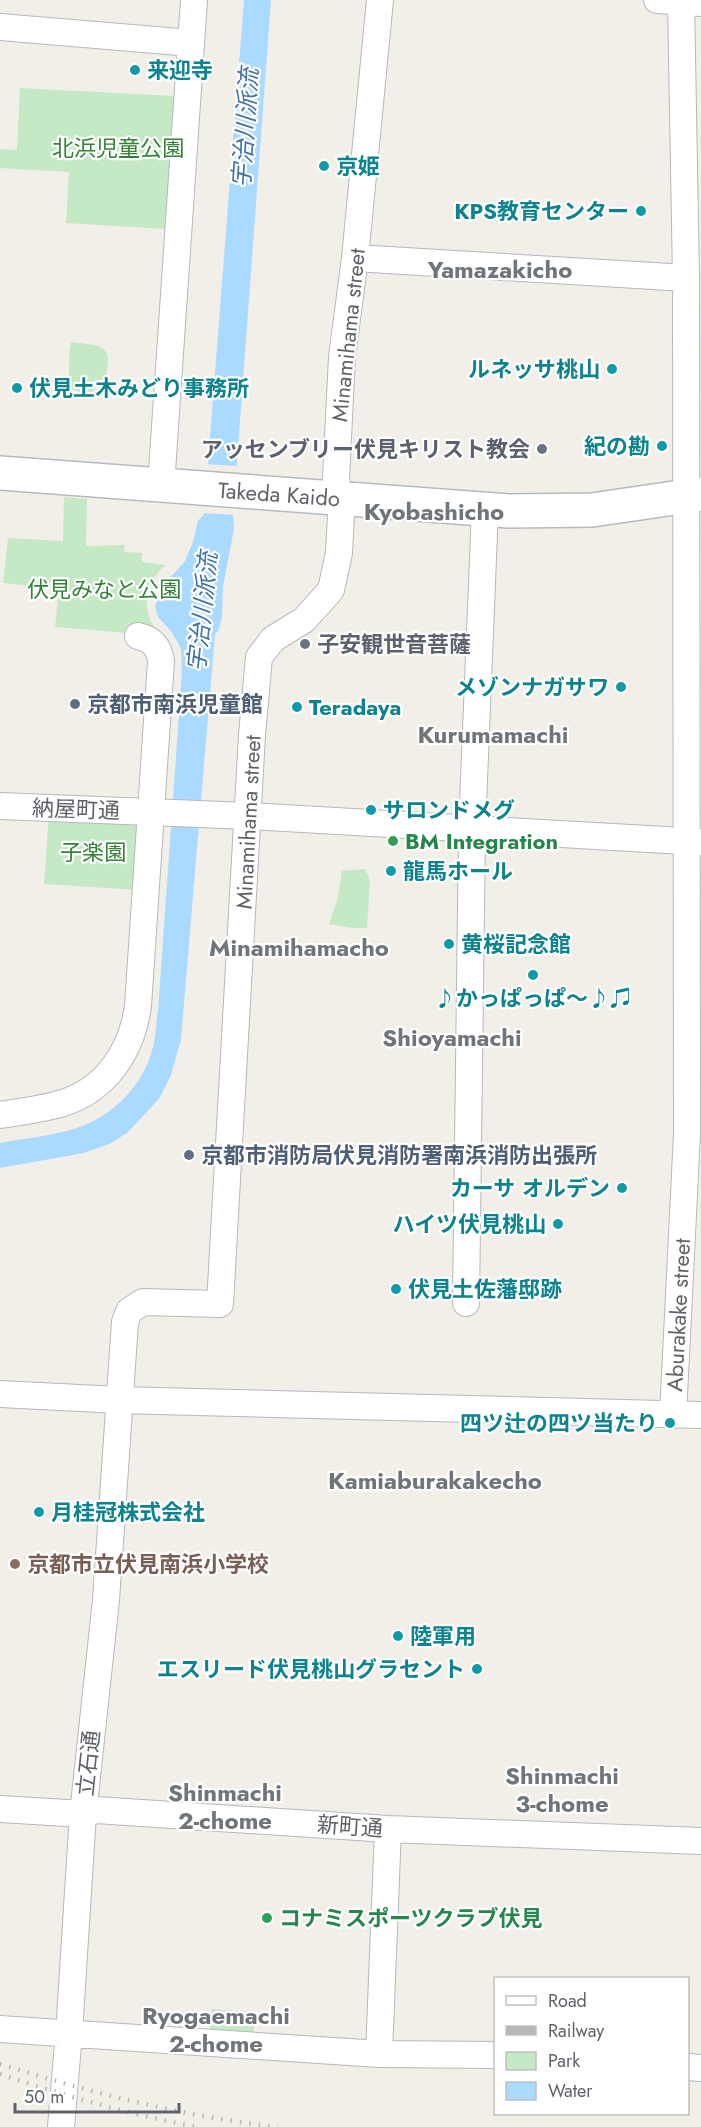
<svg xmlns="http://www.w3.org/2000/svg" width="701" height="2127" font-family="Jost,'Noto Sans JP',sans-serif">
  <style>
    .green { fill: #c5e8c5 }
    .water { fill: #aadaff }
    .pier { fill: #f1efe8 }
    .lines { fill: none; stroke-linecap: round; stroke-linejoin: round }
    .street-casing { stroke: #b5b8bc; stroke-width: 28 }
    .secondary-casing { stroke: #b6babf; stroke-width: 36 }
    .street { stroke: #fff; stroke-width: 26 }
    .secondary { stroke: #fff; stroke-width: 33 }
    .rail { stroke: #b6b7b8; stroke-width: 4.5; stroke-dasharray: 1.5 8; stroke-linecap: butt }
    .culture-dot { fill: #0f9aa8; stroke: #fff; stroke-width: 2 }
    .worship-dot { fill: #6b7280; stroke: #fff; stroke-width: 2 }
    .service-dot { fill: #5c6f8a; stroke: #fff; stroke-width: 2 }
    .leisure-dot { fill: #2e9e5b; stroke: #fff; stroke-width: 2 }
    .education-dot { fill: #8d6e63; stroke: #fff; stroke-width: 2 }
    .labels { text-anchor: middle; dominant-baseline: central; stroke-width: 4.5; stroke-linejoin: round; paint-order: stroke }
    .culture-label { font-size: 22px; font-weight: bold; fill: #0d838f; stroke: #fff; text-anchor: start }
    .park-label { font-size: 22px; fill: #348238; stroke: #fff }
    .street-label { font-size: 22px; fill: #5f6368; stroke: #fff }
    .worship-label { font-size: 22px; font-weight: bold; fill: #5b616d; stroke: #fff; text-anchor: end }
    .service-label { font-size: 22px; font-weight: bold; fill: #4e5e75; stroke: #fff; text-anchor: start }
    .leisure-label { font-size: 22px; font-weight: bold; fill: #27864d; stroke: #fff; text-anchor: start }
    .education-label { font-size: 22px; font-weight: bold; fill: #785e54; stroke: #fff; text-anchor: start }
    .water-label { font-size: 24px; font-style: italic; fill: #4174aa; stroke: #fff }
    .neighbourhood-label { font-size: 24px; font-weight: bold; fill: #70757a; stroke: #fff }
  </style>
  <rect width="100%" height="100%" fill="#f1efe8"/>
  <!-- green -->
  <path class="green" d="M 20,88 L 174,96 L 167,229 L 66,223 L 69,172 L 0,168 L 0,149 L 17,150 Z
    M 71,342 C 108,346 113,346 104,385 L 96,388 L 90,395 L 69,388 L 69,355 Z
    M 64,497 L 87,499 L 86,546 L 125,545 L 124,552 L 142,553 L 142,562 L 165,565 C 144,585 139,615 162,636 L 55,627 L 59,589 L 3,583 L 8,538 L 63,541 Z
    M 49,814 L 130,820 L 142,830 L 139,890 L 44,884 Z
    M 365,869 L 370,880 L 367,928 L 352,928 L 329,924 L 337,901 L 342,871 Z
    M 211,2009 L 255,2012 L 254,2032 L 210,2029 Z"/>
  <!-- water -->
  <path class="water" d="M 244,0 L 271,0 L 233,516 L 234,529 L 223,586 L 222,618 L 218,631 L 215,634 L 181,1039 L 171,1075 L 159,1099 L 127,1133 L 109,1144 L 84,1153 L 0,1168 L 0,1143 C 25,1138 52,1136 77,1128 C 113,1116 144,1085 153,1047 C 156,1036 156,1023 158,1011 L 182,672 L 181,648 L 171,631 L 158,617 L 155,606 L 161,588 L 185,561 L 193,542 L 198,521 L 204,514 Z"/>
  <!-- pier -->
  <path class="pier" d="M 205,464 L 240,466 L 236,515 L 201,513 Z"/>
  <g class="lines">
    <defs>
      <path id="street" d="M 657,0 L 701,3
        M 0,27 L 191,43
        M 355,258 L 686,278
        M 161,486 L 194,0
        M 0,806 L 248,816 L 701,842
        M 0,1115 C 21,1112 43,1109 63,1103 C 107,1089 132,1050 138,1006 L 161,661 C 159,647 152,639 138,636
        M 466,1303 L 472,829 L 485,509
        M 0,1394 L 119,1400 L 701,1415
        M 673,1415 L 687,1134 L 686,278 L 681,0
        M 0,1809 L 83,1814 L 96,1810 L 388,1829 L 701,1841
        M 0,2029 L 379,2054 L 496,2055
        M 379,2054 L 388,1829
        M 688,2067 L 701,2068
        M 61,2127 L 69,2033 L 83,1814 L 106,1600 L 125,1322 L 129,1311 L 143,1302 L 220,1304 L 252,735 L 259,657 L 273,639 L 304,620 L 331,590 L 339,553 L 341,515 L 336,478 L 342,357 L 355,258 L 380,0"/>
      <path id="secondary" d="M 0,473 L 509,511 L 592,510 L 701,494"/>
    </defs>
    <!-- street casing -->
    <use href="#street" class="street-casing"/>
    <!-- secondary casing -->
    <use href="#secondary" class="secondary-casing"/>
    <!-- street -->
    <use href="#street" class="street"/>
    <!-- secondary -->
    <use href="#secondary" class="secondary"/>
    <!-- rail -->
    <path class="rail" d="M 0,2064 C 92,2093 182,2116 278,2127
      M 0,2074 C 65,2096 131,2115 198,2127"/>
  </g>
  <!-- markers -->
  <g class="culture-dot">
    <circle cx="135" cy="70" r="6"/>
    <circle cx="324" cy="166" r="6"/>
    <circle cx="641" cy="211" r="6"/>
    <circle cx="612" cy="369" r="6"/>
    <circle cx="17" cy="388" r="6"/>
    <circle cx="662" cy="446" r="6"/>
    <circle cx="621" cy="687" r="6"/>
    <circle cx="297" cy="707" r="6"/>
    <circle cx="371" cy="810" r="6"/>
    <circle cx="391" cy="871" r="6"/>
    <circle cx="449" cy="944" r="6"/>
    <circle cx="533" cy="975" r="6"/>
    <circle cx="622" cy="1188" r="6"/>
    <circle cx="558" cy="1224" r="6"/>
    <circle cx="396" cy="1289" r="6"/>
    <circle cx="670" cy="1423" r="6"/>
    <circle cx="39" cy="1512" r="6"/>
    <circle cx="398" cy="1636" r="6"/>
    <circle cx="477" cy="1669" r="6"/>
  </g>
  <g class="worship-dot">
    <circle cx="542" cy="449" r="6"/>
    <circle cx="305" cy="644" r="6"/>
  </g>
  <g class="service-dot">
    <circle cx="75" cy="704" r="6"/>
    <circle cx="189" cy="1155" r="6"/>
  </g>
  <g class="leisure-dot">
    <circle cx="393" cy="841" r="6"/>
    <circle cx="267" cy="1918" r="6"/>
  </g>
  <circle class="education-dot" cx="15" cy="1564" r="6"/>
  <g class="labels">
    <!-- culture labels -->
    <g class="culture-label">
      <text x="147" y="70">来迎寺</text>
      <text x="336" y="166">京姫</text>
      <text x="629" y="211" text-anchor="end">KPS教育センター</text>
      <text x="600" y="369" text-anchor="end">ルネッサ桃山</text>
      <text x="29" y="388">伏見土木みどり事務所</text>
      <text x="650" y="446" text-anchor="end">紀の勘</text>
      <text x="609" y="687" text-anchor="end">メゾンナガサワ</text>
      <text x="309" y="707">Teradaya</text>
      <text x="383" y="810">サロンドメグ</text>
      <text x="403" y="871">龍馬ホール</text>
      <text x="461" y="944">黄桜記念館</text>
      <text x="533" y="998" text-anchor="middle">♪かっぱっぱ〜♪♫</text>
      <text x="610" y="1188" text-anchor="end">カーサ オルデン</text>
      <text x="546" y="1224" text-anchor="end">ハイツ伏見桃山</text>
      <text x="408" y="1289">伏見土佐藩邸跡</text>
      <text x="658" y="1423" text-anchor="end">四ツ辻の四ツ当たり</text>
      <text x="51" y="1512">月桂冠株式会社</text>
      <text x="410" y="1636">陸軍用</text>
      <text x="465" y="1669" text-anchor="end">エスリード伏見桃山グラセント</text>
    </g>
    <!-- park labels -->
    <g class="park-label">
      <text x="118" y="148">北浜児童公園</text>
      <text x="104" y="589">伏見みなと公園</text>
      <text x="93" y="852">子楽園</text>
    </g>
    <!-- street labels -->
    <g class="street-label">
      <text transform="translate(348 335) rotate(-84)">Minamihama street</text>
      <text transform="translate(279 494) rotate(4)">Takeda Kaido</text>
      <text transform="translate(76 809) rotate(2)">納屋町通</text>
      <text transform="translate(248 822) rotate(-87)">Minamihama street</text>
      <text transform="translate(678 1315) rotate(-87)">Aburakake street</text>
      <text transform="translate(88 1763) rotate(-84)">立石通</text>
      <text transform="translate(350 1826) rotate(4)">新町通</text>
    </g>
    <!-- worship labels -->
    <g class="worship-label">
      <text x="530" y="449">アッセンブリー伏見キリスト教会</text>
      <text x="317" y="644" text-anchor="start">子安観世音菩薩</text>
    </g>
    <!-- service labels -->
    <g class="service-label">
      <text x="87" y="704">京都市南浜児童館</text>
      <text x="201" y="1155">京都市消防局伏見消防署南浜消防出張所</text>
    </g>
    <!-- leisure labels -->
    <g class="leisure-label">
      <text x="405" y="841">BM Integration</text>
      <text x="279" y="1918">コナミスポーツクラブ伏見</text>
    </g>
    <!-- education labels -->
    <g class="education-label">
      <text x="27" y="1564">京都市立伏見南浜小学校</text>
    </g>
    <!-- water labels -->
    <g class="water-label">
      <text transform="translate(245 128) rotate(-86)">宇治川派流</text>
      <text transform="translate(202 612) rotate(-84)">宇治川派流</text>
    </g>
    <!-- neighbourhood labels -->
    <g class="neighbourhood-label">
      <text x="500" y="269">Yamazakicho</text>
      <text x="434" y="511">Kyobashicho</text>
      <text x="493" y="734">Kurumamachi</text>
      <text x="299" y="947">Minamihamacho</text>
      <text x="452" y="1037">Shioyamachi</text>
      <text x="435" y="1480">Kamiaburakakecho</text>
      <text x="562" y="1775">Shinmachi<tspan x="562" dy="28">3-chome</tspan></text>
      <text x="225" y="1792">Shinmachi<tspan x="225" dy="28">2-chome</tspan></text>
      <text x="216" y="2015">Ryogaemachi<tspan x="216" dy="28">2-chome</tspan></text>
    </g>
  </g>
  <!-- legend -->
  <rect x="494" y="1977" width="195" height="138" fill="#ffffff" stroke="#bfc1c3" stroke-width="1.5"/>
  <rect x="506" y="1996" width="30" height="9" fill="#ffffff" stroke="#bfc1c3" stroke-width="1.5"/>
  <text x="548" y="2007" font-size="18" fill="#5f6368">Road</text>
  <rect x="506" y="2026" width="30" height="9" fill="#b6b7b8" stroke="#bfc1c3" stroke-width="1.5"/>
  <text x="548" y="2037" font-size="18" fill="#5f6368">Railway</text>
  <rect x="506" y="2052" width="30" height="18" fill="#c5e8c5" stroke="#bfc1c3" stroke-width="1.5"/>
  <text x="548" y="2067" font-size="18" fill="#5f6368">Park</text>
  <rect x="506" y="2082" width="30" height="18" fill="#aadaff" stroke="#bfc1c3" stroke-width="1.5"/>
  <text x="548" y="2097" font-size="18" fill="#5f6368">Water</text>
  <!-- scale -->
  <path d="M15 2103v9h164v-9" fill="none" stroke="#5f6368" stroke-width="3"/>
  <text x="24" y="2103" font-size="18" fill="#5f6368" stroke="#ffffff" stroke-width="4.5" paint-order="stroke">50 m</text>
</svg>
